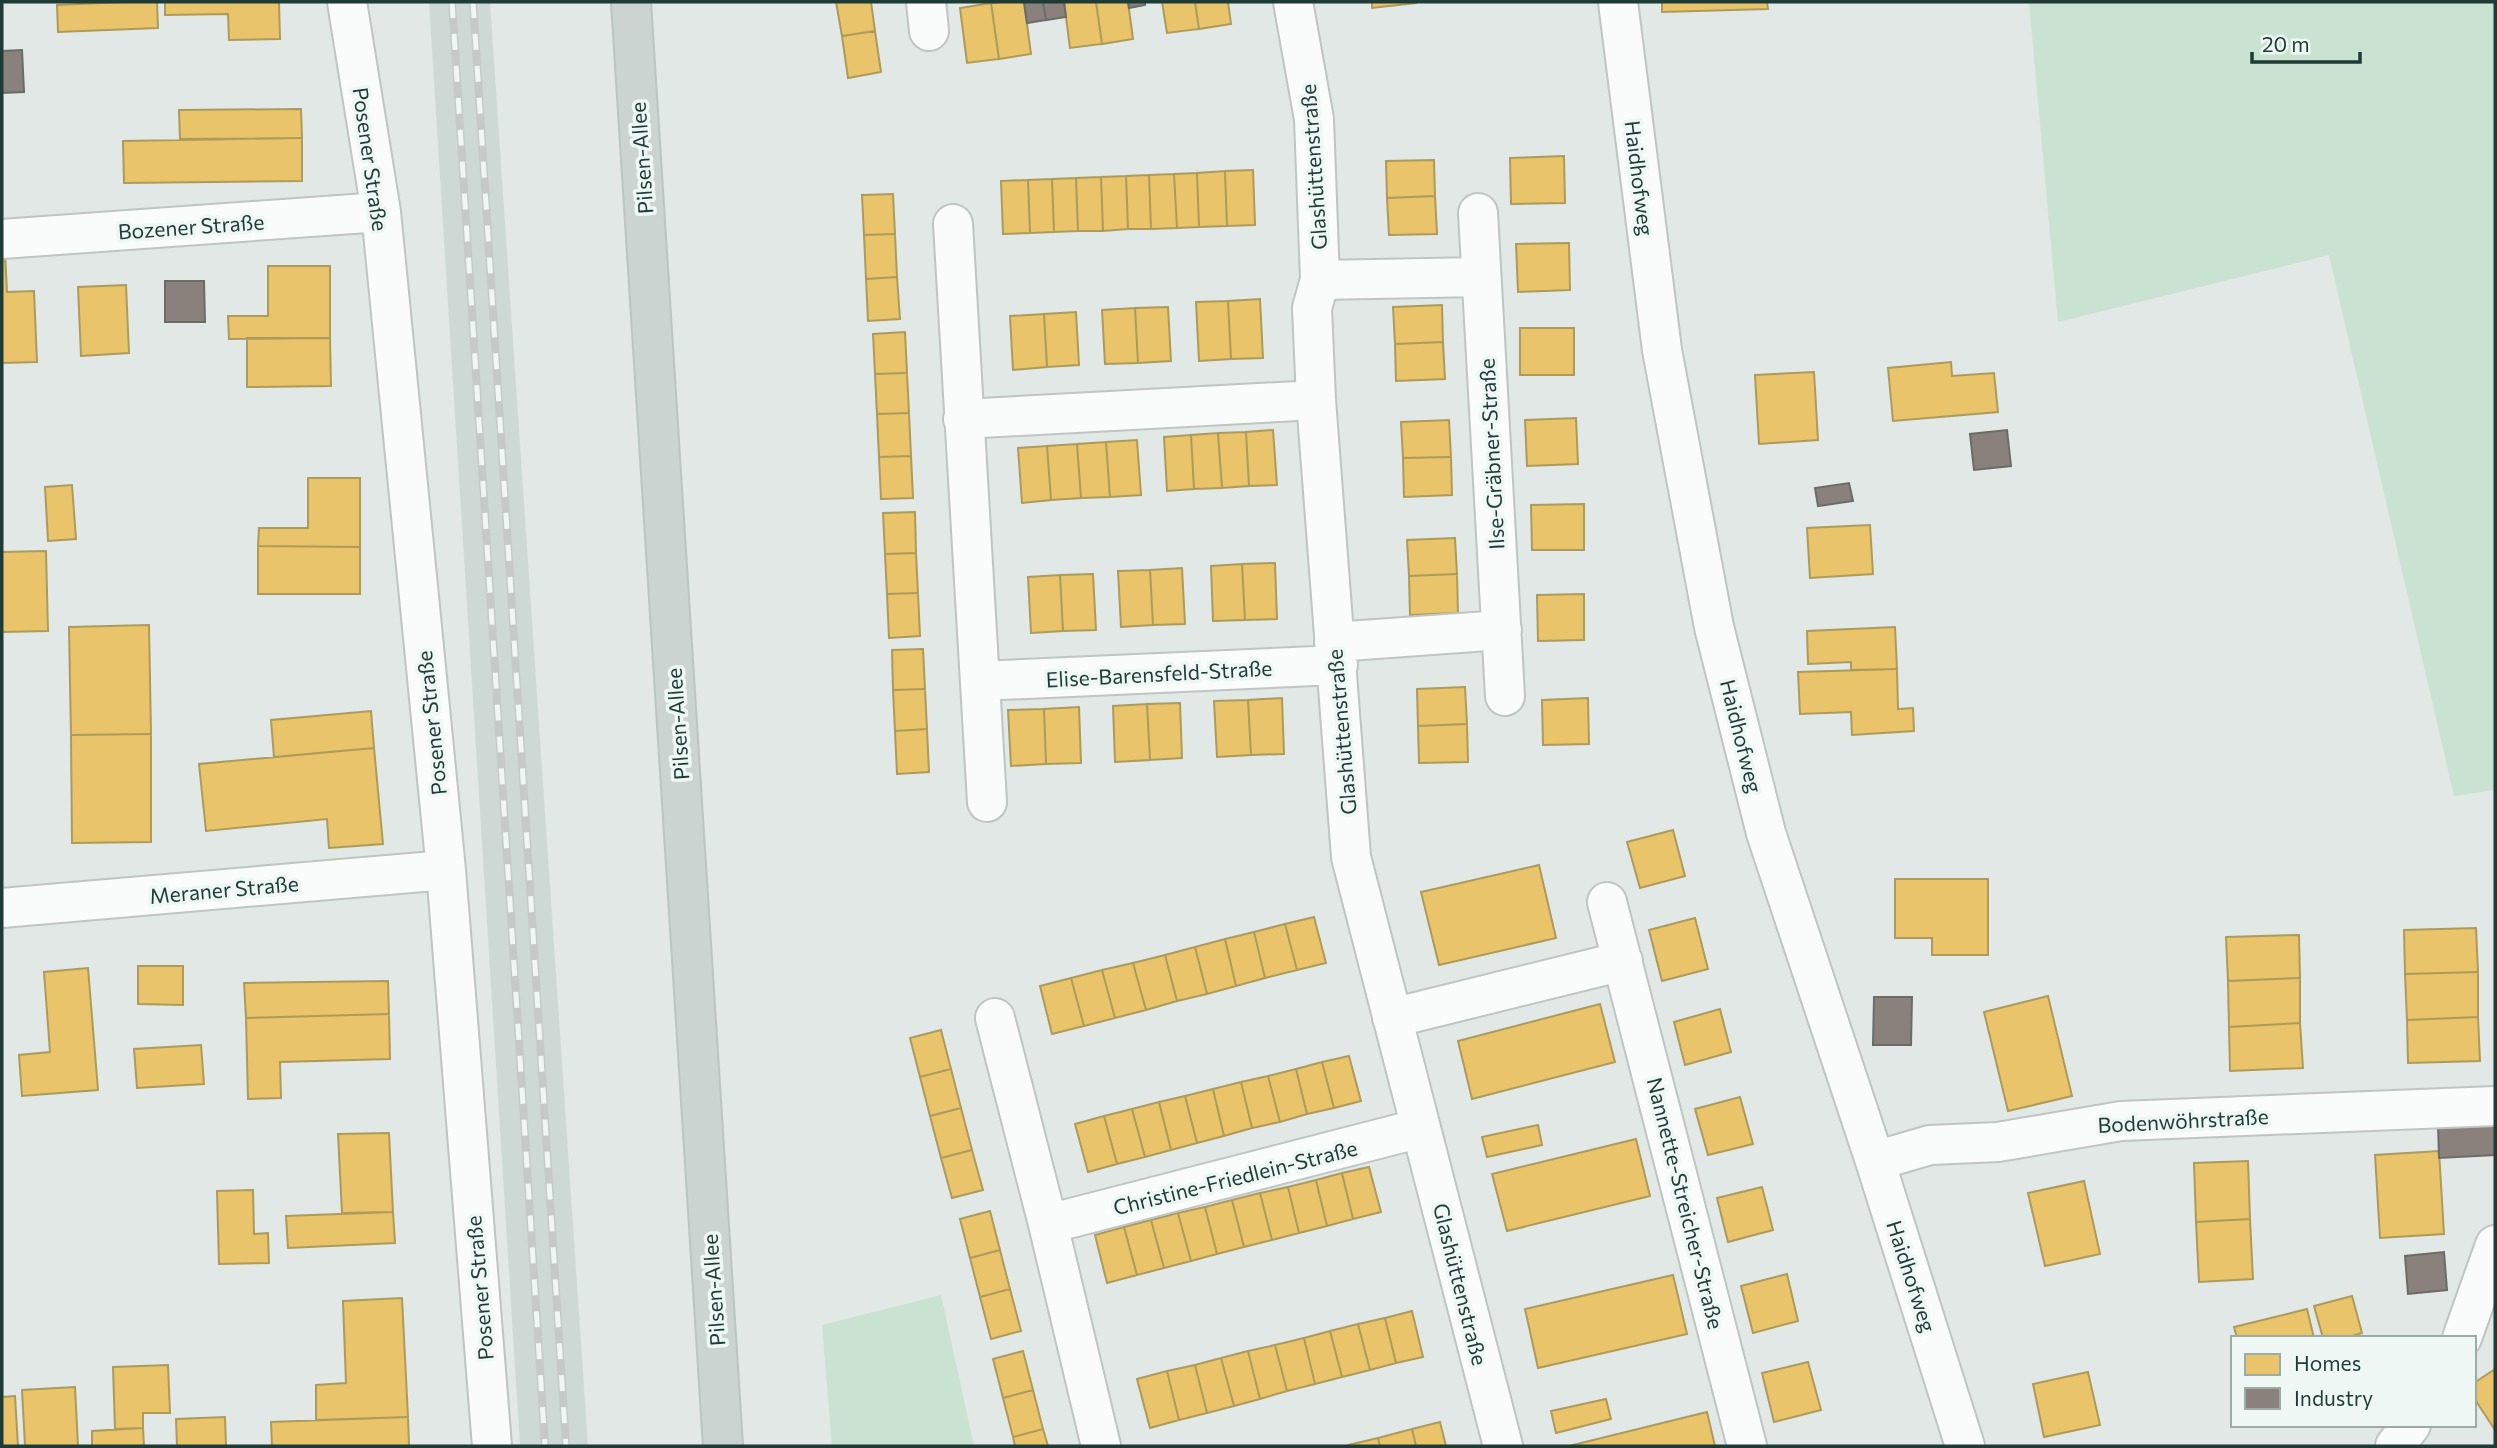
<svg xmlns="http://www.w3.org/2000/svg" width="2497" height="1448" font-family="Commissioner,sans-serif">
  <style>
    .built { fill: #ced9d5 }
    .green { fill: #c9e2d2 }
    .homes { fill: #e9c46a; stroke: #ac9b5a; stroke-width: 2 }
    .industry { fill: #8a817c; stroke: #6a6c67; stroke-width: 2 }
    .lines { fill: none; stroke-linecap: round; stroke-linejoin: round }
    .minor-casing { stroke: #bec5c2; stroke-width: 42 }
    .major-casing { stroke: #bbc5c2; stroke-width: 42 }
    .minor { stroke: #fafcfb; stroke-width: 38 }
    .major { stroke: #ccd4d2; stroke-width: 38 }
    .rail-casing { stroke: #c5cac9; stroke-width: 8 }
    .rail { stroke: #eef7f3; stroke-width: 5; stroke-dasharray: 16; stroke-linecap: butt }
    .labels { text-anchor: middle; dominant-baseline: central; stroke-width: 7; stroke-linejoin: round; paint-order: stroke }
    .street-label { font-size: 21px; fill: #1e3b35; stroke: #eef7f3 }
  </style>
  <rect width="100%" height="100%" fill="#e1e8e5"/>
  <!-- built -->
  <path class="built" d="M 429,2 L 490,2 L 588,1446 L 520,1446 Z"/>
  <!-- green -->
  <path class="green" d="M 2029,2 L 2495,2 L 2495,790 L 2454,796 L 2329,255 L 2058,322 Z
    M 941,1295 L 974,1446 L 832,1446 L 822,1325 Z"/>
  <!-- homes -->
  <path class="homes" d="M 125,2 L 157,2 L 158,28 L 58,32 L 57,5 Z
    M 165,2 L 279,2 L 280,39 L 229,40 L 228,14 L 165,15 Z
    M 836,2 L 871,2 L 875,31 L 842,36 Z
    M 1002,2 L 1024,2 L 1031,54 L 999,59 L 991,3 Z
    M 1064,2 L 1096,2 L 1102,44 L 1070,48 Z
    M 1096,2 L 1128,2 L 1133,39 L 1102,44 Z
    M 1162,2 L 1195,2 L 1199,29 L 1167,33 Z
    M 1195,2 L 1228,2 L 1231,24 L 1199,29 Z
    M 1372,2 L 1416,2 L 1416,3 L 1372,8 Z
    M 1662,2 L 1767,2 L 1768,9 L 1662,12 Z
    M 991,3 L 999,59 L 967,63 L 960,8 Z
    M 875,31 L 881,72 L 848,78 L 842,36 Z
    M 301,109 L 302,138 L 180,139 L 179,110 Z
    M 302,138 L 302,181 L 124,183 L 123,141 Z
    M 1564,156 L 1565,203 L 1511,204 L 1510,158 Z
    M 1434,160 L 1435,196 L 1387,198 L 1386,161 Z
    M 1253,170 L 1255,225 L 1227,226 L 1225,171 Z
    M 1225,171 L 1227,226 L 1199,227 L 1197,173 Z
    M 1197,173 L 1199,227 L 1177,228 L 1174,174 Z
    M 1174,174 L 1177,228 L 1151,229 L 1149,175 Z
    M 1149,175 L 1151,229 L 1128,229 L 1126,176 Z
    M 1126,176 L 1128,229 L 1103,231 L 1101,177 Z
    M 1101,177 L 1103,231 L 1078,231 L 1076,178 Z
    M 1076,178 L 1078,231 L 1054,232 L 1052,179 Z
    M 1052,179 L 1054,232 L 1030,233 L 1028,180 Z
    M 1028,180 L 1030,233 L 1003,234 L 1001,181 Z
    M 893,194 L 895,234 L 864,235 L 862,195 Z
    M 1435,196 L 1437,234 L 1389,235 L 1387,198 Z
    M 895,234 L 897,277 L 866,279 L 864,235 Z
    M 1569,243 L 1570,290 L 1518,292 L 1516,244 Z
    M 2,254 L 5,254 L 7,292 L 34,291 L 37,362 L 2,363 Z
    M 268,266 L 330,266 L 330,338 L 229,339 L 228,316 L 268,316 Z
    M 897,277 L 900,319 L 868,321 L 866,279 Z
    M 126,285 L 129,353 L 81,356 L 78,287 Z
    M 1260,299 L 1263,358 L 1231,359 L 1228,301 Z
    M 1228,301 L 1231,359 L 1199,361 L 1196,302 Z
    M 1442,305 L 1443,342 L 1395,344 L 1393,307 Z
    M 1168,307 L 1171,361 L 1138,363 L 1135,308 Z
    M 1135,308 L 1138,363 L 1105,364 L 1102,310 Z
    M 1076,312 L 1079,365 L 1047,367 L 1044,314 Z
    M 1044,314 L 1047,367 L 1013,370 L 1010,316 Z
    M 1520,328 L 1574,328 L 1574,375 L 1520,375 Z
    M 905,332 L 907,373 L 875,374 L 873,334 Z
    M 247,338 L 330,338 L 331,386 L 247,387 Z
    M 1443,342 L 1445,379 L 1396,381 L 1395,344 Z
    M 1951,362 L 1952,376 L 1994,373 L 1998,412 L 1893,421 L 1888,368 Z
    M 1814,372 L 1818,440 L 1759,444 L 1755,375 Z
    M 907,373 L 909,413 L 877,414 L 875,374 Z
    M 909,413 L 911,456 L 879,457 L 877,414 Z
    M 1576,418 L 1578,464 L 1527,466 L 1525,420 Z
    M 1449,420 L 1451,457 L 1403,458 L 1401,422 Z
    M 1273,430 L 1277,485 L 1249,486 L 1246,432 Z
    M 1246,432 L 1249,486 L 1222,488 L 1218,433 Z
    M 1218,433 L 1222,488 L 1194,489 L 1191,435 Z
    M 1191,435 L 1194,489 L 1167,491 L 1164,437 Z
    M 1137,440 L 1141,495 L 1110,497 L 1106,442 Z
    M 1106,442 L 1110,497 L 1081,498 L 1077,444 Z
    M 1077,444 L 1081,498 L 1051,500 L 1047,446 Z
    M 1047,446 L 1051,500 L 1022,503 L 1018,448 Z
    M 911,456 L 913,498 L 881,499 L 879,457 Z
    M 1451,457 L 1452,495 L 1404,497 L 1403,458 Z
    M 308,478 L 360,478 L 360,547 L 258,546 L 259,528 L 308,528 Z
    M 72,485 L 76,539 L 48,541 L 45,487 Z
    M 1584,504 L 1584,550 L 1532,550 L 1531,505 Z
    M 915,512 L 916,553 L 885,554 L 883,513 Z
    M 1870,525 L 1873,574 L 1810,578 L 1807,528 Z
    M 1455,538 L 1457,574 L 1409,576 L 1407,540 Z
    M 258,546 L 360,547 L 360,594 L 258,594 Z
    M 46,551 L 48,631 L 2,632 L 2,552 Z
    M 916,553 L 918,593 L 887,594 L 885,554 Z
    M 1275,563 L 1277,619 L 1245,620 L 1242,564 Z
    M 1242,564 L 1245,620 L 1213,621 L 1211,566 Z
    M 1182,568 L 1185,624 L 1153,625 L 1150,570 Z
    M 1150,570 L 1153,625 L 1121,627 L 1118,571 Z
    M 1093,574 L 1096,630 L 1063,631 L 1060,575 Z
    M 1457,574 L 1458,613 L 1410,615 L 1409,576 Z
    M 1060,575 L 1063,631 L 1031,633 L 1028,577 Z
    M 918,593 L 920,636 L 889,638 L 887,594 Z
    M 1584,594 L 1584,640 L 1538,641 L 1537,595 Z
    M 149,625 L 151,734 L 71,735 L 69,627 Z
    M 1895,627 L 1897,669 L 1851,670 L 1851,662 L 1808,664 L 1807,631 Z
    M 923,649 L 925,689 L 893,690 L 892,650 Z
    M 1897,669 L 1898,709 L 1913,708 L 1914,731 L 1852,735 L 1851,712 L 1800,714 L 1798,672 Z
    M 1465,687 L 1467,724 L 1418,726 L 1417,689 Z
    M 925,689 L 927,729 L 895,731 L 893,690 Z
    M 1282,698 L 1284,754 L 1251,755 L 1248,700 Z
    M 1588,698 L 1589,744 L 1543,745 L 1542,700 Z
    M 1248,700 L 1251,755 L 1217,757 L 1214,701 Z
    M 1180,703 L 1182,758 L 1150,760 L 1147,704 Z
    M 1147,704 L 1150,760 L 1115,762 L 1113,706 Z
    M 1079,707 L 1081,763 L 1046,764 L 1044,709 Z
    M 1044,709 L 1046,764 L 1011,766 L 1008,710 Z
    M 371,711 L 374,748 L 274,757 L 271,720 Z
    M 1467,724 L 1468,762 L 1419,763 L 1418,726 Z
    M 927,729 L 929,772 L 897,774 L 895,731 Z
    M 151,734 L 151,842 L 72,843 L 71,735 Z
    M 374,748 L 383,844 L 329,848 L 327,819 L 206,831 L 199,764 Z
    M 1673,830 L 1685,876 L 1640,888 L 1627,842 Z
    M 1539,865 L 1556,938 L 1439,965 L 1421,892 Z
    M 1895,879 L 1988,879 L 1988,955 L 1932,955 L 1932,938 L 1895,938 Z
    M 1314,917 L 1326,963 L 1297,970 L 1285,924 Z
    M 1695,918 L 1708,969 L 1662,981 L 1649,930 Z
    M 1285,924 L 1297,970 L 1265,978 L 1254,932 Z
    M 2476,928 L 2478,972 L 2405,974 L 2404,930 Z
    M 1254,932 L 1265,978 L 1236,986 L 1225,939 Z
    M 2299,935 L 2300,978 L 2228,981 L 2226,937 Z
    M 1225,939 L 1236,986 L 1207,994 L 1195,947 Z
    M 1195,947 L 1207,994 L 1177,1001 L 1165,955 Z
    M 1165,955 L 1177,1001 L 1146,1010 L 1133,963 Z
    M 1133,963 L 1146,1010 L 1115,1018 L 1102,970 Z
    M 138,966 L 183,966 L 183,1005 L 138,1004 Z
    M 88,968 L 98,1090 L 22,1096 L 19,1055 L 50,1052 L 44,972 Z
    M 1102,970 L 1115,1018 L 1084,1026 L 1071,978 Z
    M 2478,972 L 2478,1017 L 2407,1020 L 2405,974 Z
    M 1071,978 L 1084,1026 L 1052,1034 L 1040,986 Z
    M 2300,978 L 2300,1023 L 2229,1027 L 2228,981 Z
    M 388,981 L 389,1014 L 246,1018 L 244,983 Z
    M 2048,996 L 2072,1096 L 2008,1111 L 1984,1012 Z
    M 1600,1004 L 1615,1062 L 1472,1099 L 1458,1041 Z
    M 1720,1009 L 1731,1052 L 1685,1065 L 1674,1022 Z
    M 389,1014 L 390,1059 L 280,1062 L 281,1098 L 248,1099 L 246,1018 Z
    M 2478,1017 L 2480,1061 L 2408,1063 L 2407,1020 Z
    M 2300,1023 L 2303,1068 L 2230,1071 L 2229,1027 Z
    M 941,1030 L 951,1069 L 920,1077 L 910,1038 Z
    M 201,1045 L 204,1084 L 137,1088 L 134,1049 Z
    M 1349,1056 L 1361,1101 L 1334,1108 L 1322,1062 Z
    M 1322,1062 L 1334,1108 L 1307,1114 L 1296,1069 Z
    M 951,1069 L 961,1108 L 930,1116 L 920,1077 Z
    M 1296,1069 L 1307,1114 L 1280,1122 L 1268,1076 Z
    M 1268,1076 L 1280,1122 L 1252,1128 L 1241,1082 Z
    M 1241,1082 L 1252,1128 L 1224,1136 L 1213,1089 Z
    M 1213,1089 L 1224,1136 L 1197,1143 L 1185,1096 Z
    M 1185,1096 L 1197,1143 L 1171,1150 L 1159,1102 Z
    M 1740,1097 L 1753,1144 L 1708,1155 L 1695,1109 Z
    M 1159,1102 L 1171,1150 L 1145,1157 L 1132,1109 Z
    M 961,1108 L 972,1150 L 941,1158 L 930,1116 Z
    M 1132,1109 L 1145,1157 L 1117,1164 L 1104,1116 Z
    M 1104,1116 L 1117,1164 L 1088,1172 L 1075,1124 Z
    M 1538,1125 L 1542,1145 L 1487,1157 L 1482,1137 Z
    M 389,1133 L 393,1212 L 342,1213 L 338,1134 Z
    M 1636,1139 L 1650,1196 L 1507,1231 L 1492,1174 Z
    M 972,1150 L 983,1190 L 952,1198 L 941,1158 Z
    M 2439,1151 L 2444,1234 L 2380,1238 L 2375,1155 Z
    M 2248,1161 L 2250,1219 L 2196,1222 L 2194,1163 Z
    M 1369,1167 L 1381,1212 L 1353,1219 L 1342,1173 Z
    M 1342,1173 L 1353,1219 L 1327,1226 L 1316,1180 Z
    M 1316,1180 L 1327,1226 L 1299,1233 L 1288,1187 Z
    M 2084,1181 L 2100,1254 L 2045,1266 L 2028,1193 Z
    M 1288,1187 L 1299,1233 L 1272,1240 L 1260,1193 Z
    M 1762,1187 L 1773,1230 L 1728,1242 L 1717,1198 Z
    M 253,1190 L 254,1234 L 268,1233 L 269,1263 L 219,1264 L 217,1191 Z
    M 1260,1193 L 1272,1240 L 1244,1247 L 1232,1200 Z
    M 1232,1200 L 1244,1247 L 1217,1254 L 1205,1207 Z
    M 1205,1207 L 1217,1254 L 1191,1261 L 1178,1213 Z
    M 990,1211 L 1000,1250 L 970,1258 L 960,1219 Z
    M 393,1212 L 395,1243 L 288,1248 L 286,1216 Z
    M 1178,1213 L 1191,1261 L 1164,1268 L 1151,1220 Z
    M 2250,1219 L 2253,1279 L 2199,1282 L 2196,1222 Z
    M 1151,1220 L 1164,1268 L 1137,1275 L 1124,1227 Z
    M 1124,1227 L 1137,1275 L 1107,1283 L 1095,1235 Z
    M 1000,1250 L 1010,1289 L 980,1297 L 970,1258 Z
    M 1787,1274 L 1798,1321 L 1753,1333 L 1741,1286 Z
    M 1673,1275 L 1687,1334 L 1538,1368 L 1525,1309 Z
    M 1010,1289 L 1021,1331 L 991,1339 L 980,1297 Z
    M 2352,1296 L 2362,1333 L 2345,1338 L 2323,1338 L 2314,1306 Z
    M 402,1298 L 408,1417 L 316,1420 L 316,1385 L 346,1383 L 343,1301 Z
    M 2307,1309 L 2314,1338 L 2237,1338 L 2234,1327 Z
    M 1412,1311 L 1423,1357 L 1396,1363 L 1385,1318 Z
    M 1385,1318 L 1396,1363 L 1370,1370 L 1358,1324 Z
    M 1358,1324 L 1370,1370 L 1342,1377 L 1330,1331 Z
    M 1330,1331 L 1342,1377 L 1315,1384 L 1304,1338 Z
    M 1304,1338 L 1315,1384 L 1287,1391 L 1275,1345 Z
    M 1275,1345 L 1287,1391 L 1260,1399 L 1248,1351 Z
    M 1023,1351 L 1033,1390 L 1003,1398 L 993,1359 Z
    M 1248,1351 L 1260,1399 L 1234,1406 L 1221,1358 Z
    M 1221,1358 L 1234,1406 L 1207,1413 L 1195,1365 Z
    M 1808,1362 L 1821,1410 L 1774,1422 L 1762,1373 Z
    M 168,1365 L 170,1413 L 143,1413 L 143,1428 L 115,1429 L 113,1367 Z
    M 1195,1365 L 1207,1413 L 1179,1420 L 1167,1371 Z
    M 2495,1369 L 2495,1430 L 2474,1398 L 2474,1383 Z
    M 1167,1371 L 1179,1420 L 1150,1428 L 1137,1379 Z
    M 2088,1372 L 2100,1425 L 2044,1437 L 2033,1384 Z
    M 75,1387 L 78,1446 L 25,1446 L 22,1390 Z
    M 1033,1390 L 1043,1429 L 1013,1437 L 1003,1398 Z
    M 15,1396 L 18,1446 L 2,1446 L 2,1397 Z
    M 1606,1399 L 1611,1419 L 1556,1433 L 1551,1411 Z
    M 1707,1412 L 1715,1446 L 1569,1446 Z
    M 225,1417 L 226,1446 L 177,1446 L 176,1419 Z
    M 408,1417 L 409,1446 L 272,1446 L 271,1422 Z
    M 1440,1422 L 1446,1446 L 1416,1446 L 1412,1429 Z
    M 143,1428 L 144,1446 L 92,1446 L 92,1431 Z
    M 1043,1429 L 1048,1446 L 1015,1446 L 1013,1437 Z
    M 1412,1429 L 1416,1446 L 1380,1446 L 1378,1438 Z
    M 1378,1438 L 1380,1446 L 1348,1446 L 1348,1445 Z"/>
  <!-- industry -->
  <path class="industry" d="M 1024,2 L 1043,2 L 1046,20 L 1027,23 Z
    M 1043,2 L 1064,2 L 1066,17 L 1046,20 Z
    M 1128,2 L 1145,2 L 1145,5 L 1129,8 Z
    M 22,50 L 24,92 L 2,93 L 2,51 Z
    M 165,281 L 204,281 L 205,322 L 165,322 Z
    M 2007,430 L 2011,466 L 1974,470 L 1970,434 Z
    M 1849,483 L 1853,501 L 1818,506 L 1815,488 Z
    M 1874,997 L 1912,997 L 1911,1045 L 1873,1045 Z
    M 2495,1120 L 2495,1155 L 2439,1158 L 2438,1124 Z
    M 2444,1252 L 2447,1290 L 2408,1294 L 2405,1256 Z"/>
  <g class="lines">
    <defs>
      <path id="minor" d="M 347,2 L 381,212 L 446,870 L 492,1446
        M 926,2 L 929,31
        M 1293,2 L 1314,119 L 1320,280 L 1312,308 L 1316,400 L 1351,857 L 1503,1446
        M 1618,2 L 1662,350 L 1714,627 L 1766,833 L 1875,1161 L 1965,1446
        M 1478,213 L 1505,696
        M 953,224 L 987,802
        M 2,239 L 381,212
        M 1320,280 L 1480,277
        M 963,419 L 1316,400
        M 1334,642 L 1502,630
        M 980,681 L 1338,665
        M 1607,902 L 1747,1446
        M 2,908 L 446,870
        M 995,1018 L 1048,1224 L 1101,1446
        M 1392,1018 L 1623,961
        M 1875,1161 L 1930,1145 L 1998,1142 L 2121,1121 L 2495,1106
        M 1048,1224 L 1421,1128
        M 2462,1338 L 2495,1245
        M 2395,1446 L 2411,1425"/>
      <path id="major" d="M 631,2 L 723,1446"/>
    </defs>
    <!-- minor casing -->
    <use href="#minor" class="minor-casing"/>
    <!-- major casing -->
    <use href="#major" class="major-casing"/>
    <!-- minor -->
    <use href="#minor" class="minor"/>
    <!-- major -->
    <use href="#major" class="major"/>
    <defs>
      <path id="rail" d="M 452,2 L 545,1446
        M 473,2 L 566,1446"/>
    </defs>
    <!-- rail casing -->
    <use href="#rail" class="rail-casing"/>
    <!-- rail -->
    <use href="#rail" class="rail"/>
  </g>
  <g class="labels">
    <!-- street labels -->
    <g class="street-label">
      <text transform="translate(641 158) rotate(-94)">Pilsen-Allee</text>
      <text transform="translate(371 159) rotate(82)">Posener Straße</text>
      <text transform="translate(1313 167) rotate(-94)">Glashüttenstraße</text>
      <text transform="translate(1640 178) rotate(83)">Haidhofweg</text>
      <text transform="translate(191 226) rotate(-4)">Bozener Straße</text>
      <text transform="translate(1491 454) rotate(-93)">Ilse-Gräbner-Straße</text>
      <text transform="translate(1159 673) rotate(-3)">Elise-Barensfeld-Straße</text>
      <text transform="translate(431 723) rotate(-96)">Posener Straße</text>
      <text transform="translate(677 724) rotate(-94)">Pilsen-Allee</text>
      <text transform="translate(1341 732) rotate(-95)">Glashüttenstraße</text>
      <text transform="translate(1742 736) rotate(76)">Haidhofweg</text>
      <text transform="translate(224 889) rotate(-5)">Meraner Straße</text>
      <text transform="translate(2183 1120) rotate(-3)">Bodenwöhrstraße</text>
      <text transform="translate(1235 1177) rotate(-14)">Christine-Friedlein-Straße</text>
      <text transform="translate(1686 1203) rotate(76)">Nannette-Streicher-Straße</text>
      <text transform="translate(1912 1276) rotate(72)">Haidhofweg</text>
      <text transform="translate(1461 1284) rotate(76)">Glashüttenstraße</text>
      <text transform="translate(479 1288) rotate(-95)">Posener Straße</text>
      <text transform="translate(713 1290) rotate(-94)">Pilsen-Allee</text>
    </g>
  </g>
  <!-- border -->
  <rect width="2497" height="1448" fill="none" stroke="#1e3b35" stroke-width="7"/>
  <!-- legend -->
  <rect x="2231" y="1336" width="245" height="91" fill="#eef7f3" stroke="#9baca7" stroke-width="2"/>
  <rect x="2245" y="1354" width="35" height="21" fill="#e9c46a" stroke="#9baca7" stroke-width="2"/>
  <text x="2294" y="1371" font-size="21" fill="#1e3b35">Homes</text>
  <rect x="2245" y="1388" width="35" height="21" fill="#8a817c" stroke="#9baca7" stroke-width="2"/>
  <text x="2294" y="1406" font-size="21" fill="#1e3b35">Industry</text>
  <!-- scale -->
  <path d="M2252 52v10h108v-10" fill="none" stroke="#1e3b35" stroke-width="3.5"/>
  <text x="2262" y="52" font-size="21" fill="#1e3b35" stroke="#eef7f3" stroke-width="5" paint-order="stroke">20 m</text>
</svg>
